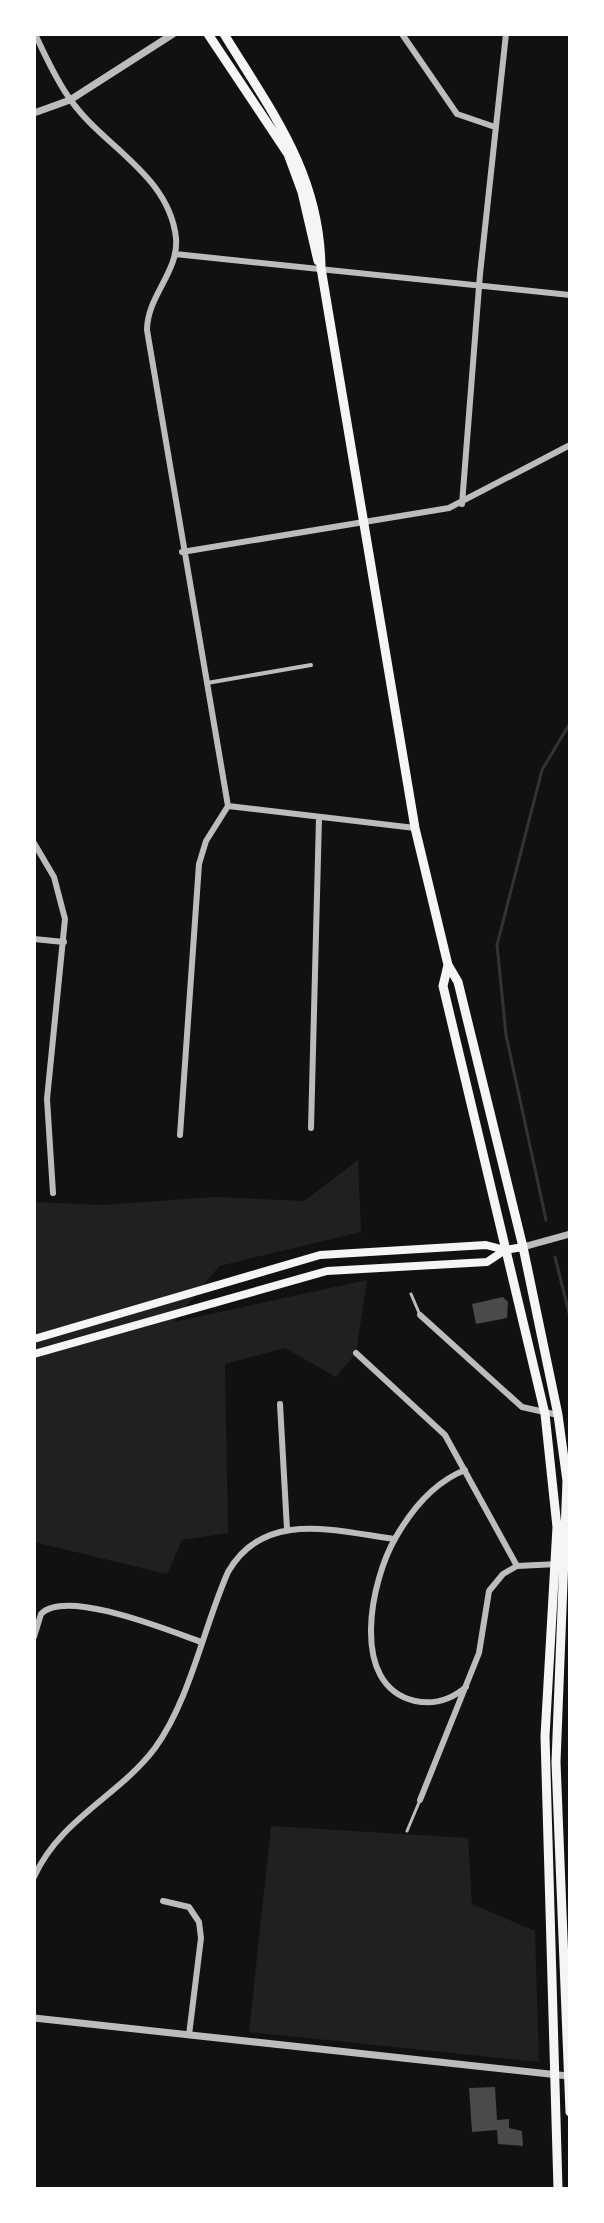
<svg xmlns="http://www.w3.org/2000/svg" width="604" height="2223" font-family="'Noto Sans',sans-serif">
  <style>
    .green { fill: #202020 }
    .lines { fill: none; stroke-linecap: round; stroke-linejoin: round }
    .stream { stroke: #333; stroke-width: 3 }
    .building { fill: #4a4a4a }
    .service { stroke: #bcbcbc; stroke-width: 3 }
    .pedestrian { stroke: #bcbcbc; stroke-width: 4 }
    .minor { stroke: #bcbcbc; stroke-width: 6 }
    .tertiary { stroke: #bcbcbc; stroke-width: 7 }
    .secondary { stroke: #f5f5f5; stroke-width: 8 }
    .primary { stroke: #f5f5f5; stroke-width: 9 }
  </style>
  <rect width="100%" height="100%" fill="#111"/>
  <!-- green -->
  <path class="green" d="M 358,1160 L 361,1232 L 219,1266 L 174,1322 L 367,1280 L 356,1353 L 336,1377 L 285,1348 L 225,1364 L 228,1533 L 182,1540 L 167,1574 L 34,1542 L 34,1202 L 102,1205 L 214,1197 L 304,1201 Z
    M 271,1826 L 468,1838 L 472,1904 L 535,1931 L 539,2062 L 249,2032 Z"/>
  <g class="lines">
    <!-- stream -->
    <path class="stream" d="M 546,1220 L 506,1035 L 497,945 L 542,770 L 570,723
      M 555,1257 L 570,1317"/>
  </g>
  <!-- building -->
  <path class="building" d="M 503,1297 L 508,1302 L 507,1318 L 476,1324 L 472,1304 Z
    M 495,2087 L 497,2120 L 509,2119 L 509,2128 L 522,2131 L 523,2146 L 498,2144 L 497,2130 L 472,2132 L 469,2088 Z"/>
  <g class="lines">
    <!-- service -->
    <path class="service" d="M 411,1294 L 420,1315
      M 407,1831 L 420,1800"/>
    <!-- pedestrian -->
    <path class="pedestrian" d="M 207,683 L 311,665"/>
    <!-- minor -->
    <path class="minor" d="M 35,34 C 45,55 56,80 70,99 C 102,146 169,174 176,238 C 179,272 147,296 147,330 L 228,806 L 206,841 L 199,864 L 180,1135
      M 402,34 L 457,114 L 495,127
      M 175,254 L 570,295
      M 462,504 L 480,274 L 506,34
      M 182,552 L 449,508 L 570,445
      M 228,806 L 415,828
      M 34,843 L 54,877 L 65,919 L 47,1099 L 53,1193
      M 34,939 L 64,942
      M 311,1128 L 319,818
      M 420,1315 L 522,1407 L 558,1415
      M 356,1353 L 445,1435 L 517,1566
      M 280,1404 L 287,1529
      M 465,1470 C 435,1482 412,1509 396,1537 C 371,1579 348,1686 415,1701 C 434,1705 452,1699 466,1687
      M 34,1637 L 41,1614 C 66,1588 170,1631 201,1642
      M 420,1800 L 479,1653 L 489,1591 L 503,1574 L 517,1566 L 558,1564
      M 34,1877 C 60,1819 119,1796 155,1748 C 190,1700 204,1626 228,1572 C 264,1509 335,1531 394,1539
      M 163,1901 L 189,1907 L 199,1922 L 201,1938 L 189,2035"/>
    <!-- tertiary -->
    <path class="tertiary" d="M 34,113 L 70,100 L 173,34
      M 523,1247 L 570,1234
      M 34,2018 L 568,2076"/>
    <!-- secondary -->
    <path class="secondary" d="M 34,1339 L 320,1255 L 486,1245 L 505,1250
      M 34,1354 L 327,1271 L 487,1262 L 505,1250 L 523,1247"/>
    <!-- primary -->
    <path class="primary" d="M 208,34 L 288,154 L 302,192 L 318,261
      M 224,34 C 271,111 320,173 321,268 L 415,828 L 448,965 L 458,982 L 523,1247 L 558,1415 L 567,1481 L 556,1762 L 570,2112
      M 448,965 L 443,986 L 545,1414 L 557,1527 L 545,1736 L 558,2189"/>
  </g>
  <!-- border -->
  <rect width="604" height="2223" fill="none" stroke="#ffffff" stroke-width="72"/>
</svg>
